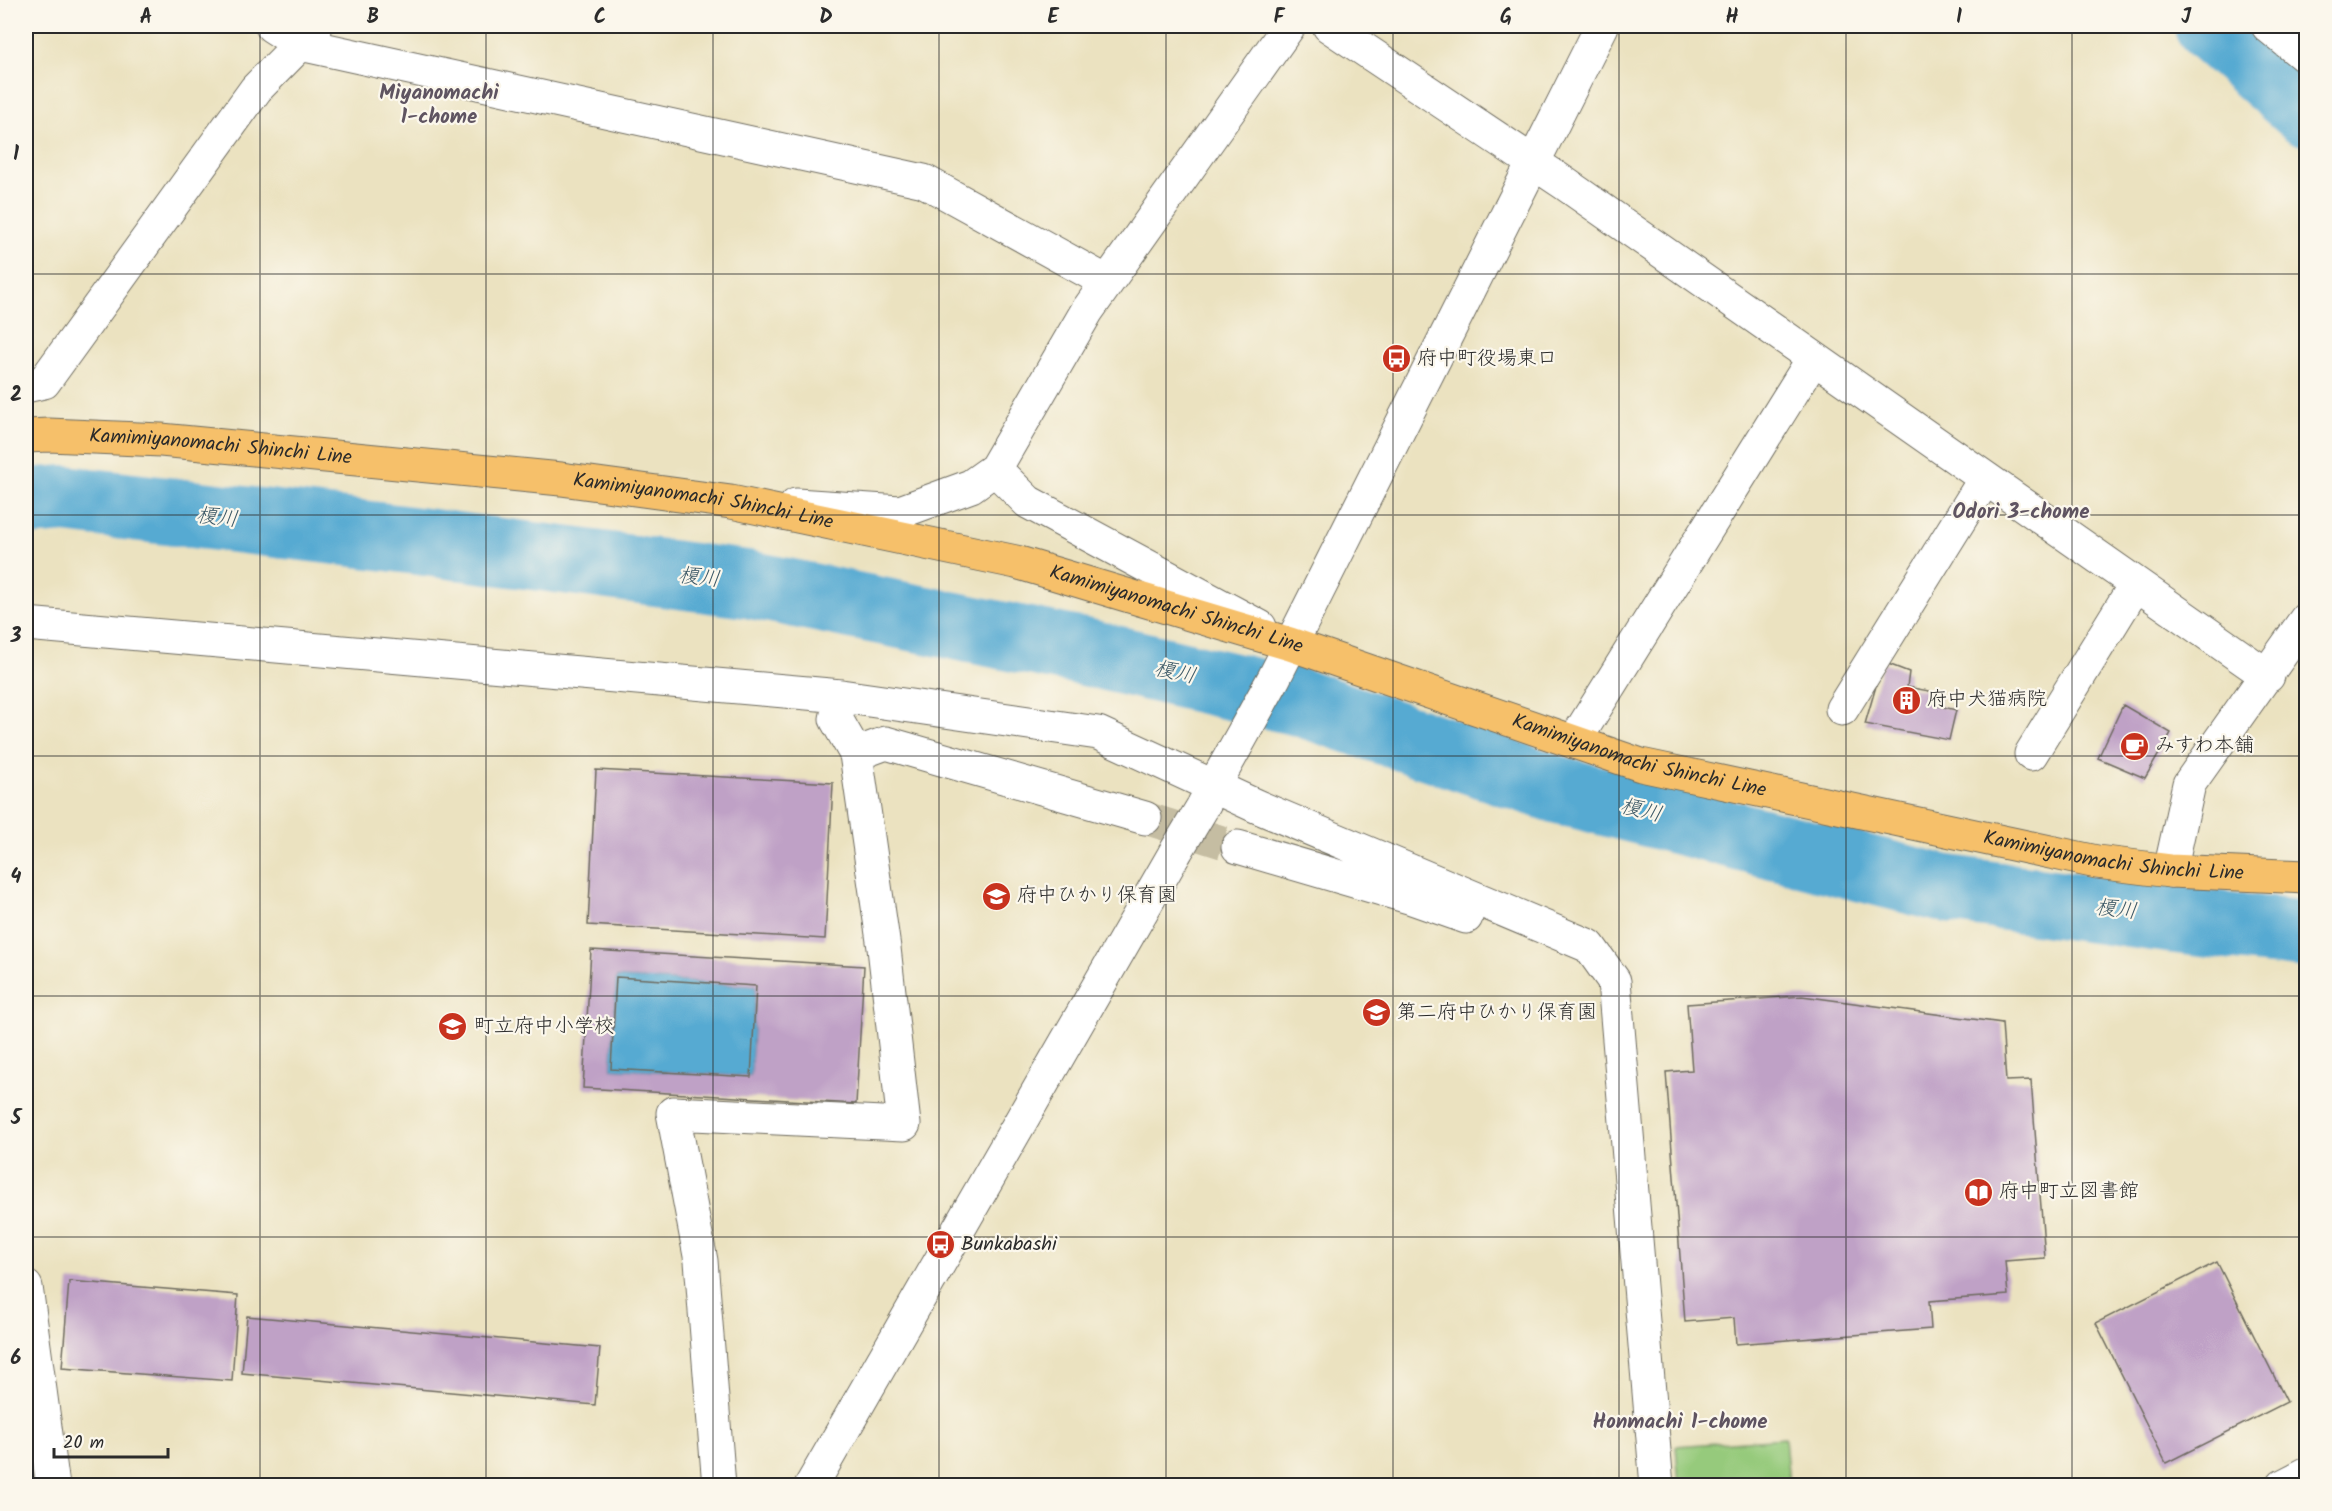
<svg xmlns="http://www.w3.org/2000/svg" width="2332" height="1511" font-family="Kalam,'Klee One',sans-serif">
  <style>
    .green { fill: #96ca7c; stroke: #607a54; stroke-width: 1.5 }
    .water { fill: #57aad2; stroke: #416a7e; stroke-width: 1.5 }
    .lines { fill: none; stroke-linecap: round; stroke-linejoin: round }
    .river { stroke: #57aad2; stroke-width: 68 }
    .building { fill: #bfa1c6; fill-rule: evenodd }
    .minor-tunnel { stroke: #c5bda2; stroke-width: 33; stroke-dasharray: 33 16; stroke-linecap: butt }
    .minor-casing { stroke: #6e6b5f; stroke-width: 35 }
    .major-casing { stroke: #6e6b5f; stroke-width: 35 }
    .minor { stroke: #fff; stroke-width: 33 }
    .major { stroke: #f6c06b; stroke-width: 33 }
    .minor-bridge-casing { stroke: #6e6b5f; stroke-width: 35; stroke-linecap: butt }
    .minor-bridge { stroke: #fff; stroke-width: 33 }
    .grid { fill: none; stroke: #2b2b2b; stroke-width: 1.5; stroke-opacity: 0.55 }
    .labels { text-anchor: middle; dominant-baseline: central; stroke-width: 4.5; stroke-linejoin: round; paint-order: stroke }
    .poi-label { font-size: 20px; fill: #2b2b2b; stroke: #fbf7ec; text-anchor: start }
    .street-label { font-size: 20px; fill: #2b2b2b; stroke: #fbf7ec }
    .neighbourhood-label { font-size: 21px; font-weight: bold; fill: #5f5461; stroke: #fbf7ec }
    .water-label { font-size: 21px; font-style: italic; fill: #3a5765; stroke: #fbf7ec }
    .neatline { fill: none; stroke: #2b2b2b; stroke-width: 2 }
    .grid-label { font-size: 20px; text-anchor: middle; font-weight: bold; fill: #2b2b2b }
  </style>
  <rect width="100%" height="100%" fill="#fbf7ec"/>
  <filter id="ink" filterUnits="userSpaceOnUse"><feTurbulence type="fractalNoise" baseFrequency=".0167" numOctaves="2"/><feDisplacementMap in="SourceGraphic" scale="12" xChannelSelector="R" yChannelSelector="G"/><feConvolveMatrix kernelMatrix="1 2 1 2 8 2 1 2 1" color-interpolation-filters="sRGB"/></filter>
  <filter id="wash" filterUnits="userSpaceOnUse"><feTurbulence type="fractalNoise" baseFrequency=".008" numOctaves="4" result="noise"/><feDisplacementMap in="SourceGraphic" scale="24" xChannelSelector="R" yChannelSelector="G"/><feGaussianBlur stdDeviation="1.35" result="paint"/><feColorMatrix in="noise" values="0 0 0 0 0 0 0 0 0 0 0 0 0 0 0 0 0 1.4 0 .05"/><feComposite in="paint" operator="in"/></filter>
  <g filter="url(#wash)">
    <rect width="100%" height="100%" fill="#ebe2c0"/>
    <!-- green -->
    <path class="green" d="M 1785,1438 L 1789,1485 L 1679,1485 L 1676,1446 Z"/>
    <!-- water -->
    <path class="water" d="M 616,977 L 756,986 L 751,1077 L 611,1069 Z"/>
    <g class="lines">
      <!-- river -->
      <path class="river" d="M 2208,26 L 2306,112
        M 26,502 L 65,499 L 387,537 L 747,584 L 1089,653 L 1302,703 L 1555,789 L 1941,888 L 2168,919 L 2306,935"/>
    </g>
    <g id="blocks">
      <!-- building -->
      <path class="building" d="M 1883,662 L 1909,672 L 1907,687 L 1940,693 L 1939,706 L 1956,710 L 1949,740 L 1865,724 Z
        M 2123,705 L 2171,733 L 2145,778 L 2098,758 Z
        M 596,770 L 833,783 L 825,939 L 588,925 Z
        M 591,950 L 864,966 L 856,1104 L 583,1088 ZM 616,977 L 756,986 L 751,1077 L 611,1069 Z
        M 1802,996 L 2002,1023 L 2006,1081 L 2031,1080 L 2045,1258 L 2005,1261 L 2008,1295 L 1929,1301 L 1931,1329 L 1736,1344 L 1734,1318 L 1685,1322 L 1666,1072 L 1692,1070 L 1687,1004 Z
        M 2217,1262 L 2287,1402 L 2166,1463 L 2096,1323 Z
        M 69,1281 L 238,1295 L 232,1381 L 62,1368 Z
        M 247,1316 L 600,1348 L 595,1405 L 242,1373 Z"/>
    </g>
  </g>
  <g filter="url(#ink)">
    <use href="#blocks" fill-opacity="0" stroke="#6e6b5f" stroke-width="1.5"/>
    <g class="lines">
      <!-- minor-tunnel -->
      <path class="minor-tunnel" d="M 1145,818 L 1238,847"/>
      <defs>
        <path id="minor" d="M 272,26 L 300,44 L 924,181 L 1107,282
          M 1329,26 L 1564,183 L 2268,676
          M 2268,26 L 2306,57
          M 26,386 L 44,382 L 256,89 L 314,30
          M 995,469 L 1028,502 L 1260,627
          M 796,505 L 900,512 L 971,486 L 995,469 L 1087,311 L 1289,26
          M 26,624 L 841,696
          M 1842,709 L 1985,479
          M 1574,742 L 1813,359
          M 856,754 L 836,719 L 841,696 L 1098,733 L 1256,806 L 1589,946 L 1614,981 L 1657,1486
          M 2031,754 L 2136,584
          M 1204,804 L 1274,678 L 1602,26
          M 1238,847 L 1412,898 L 1466,917
          M 2170,871 L 2189,784 L 2306,619
          M 26,1287 L 53,1486
          M 719,1486 L 701,1261 L 673,1113 L 904,1124 L 884,948 L 856,754 L 886,743 L 1145,818
          M 811,1486 L 1175,853
          M 2283,1486 L 2306,1474"/>
        <g id="major">
          <path id="s1" d="M 26,436 L 49,435 L 161,440 L 561,479 L 731,502 L 1016,562 L 1290,644 L 1641,765 L 2097,862 L 2170,871 L 2306,877"/>
        </g>
      </defs>
      <!-- minor casing -->
      <use href="#minor" class="minor-casing"/>
      <!-- major casing -->
      <use href="#major" class="major-casing"/>
      <!-- minor -->
      <use href="#minor" class="minor"/>
      <!-- major -->
      <use href="#major" class="major"/>
      <defs>
        <path id="minor-bridge" d="M 1175,853 L 1202,808"/>
      </defs>
      <!-- minor-bridge casing -->
      <use href="#minor-bridge" class="minor-bridge-casing"/>
      <!-- minor-bridge -->
      <use href="#minor-bridge" class="minor-bridge"/>
    </g>
  </g>
  <!-- grid -->
  <path class="grid" d="M 260,26 L 260,1486M 486,26 L 486,1486M 713,26 L 713,1486M 939,26 L 939,1486M 1166,26 L 1166,1486M 1393,26 L 1393,1486M 1619,26 L 1619,1486M 1846,26 L 1846,1486M 2072,26 L 2072,1486M 26,274 L 2306,274M 26,515 L 2306,515M 26,756 L 2306,756M 26,996 L 2306,996M 26,1237 L 2306,1237"/>
  <!-- icons -->
  <defs>
    <symbol id="bus-disc" viewBox="-11 -11 22 22"><circle r="9.5" fill="#c8321e" stroke="#fbf7ec"/><path d="M-5-6H5V4H4V6H2V4H-2V6H-4V4H-5ZM-3.5-4V0h7V-4ZM-3.5 1.2v1.5H-2V1.2ZM2 1.2v1.5H3.5V1.2Z" fill="#fff"/></symbol>
    <symbol id="building-disc" viewBox="-11 -11 22 22"><circle r="9.5" fill="#c8321e" stroke="#fbf7ec"/><path d="M-4-6H4V6H1V3H-1V6H-4ZM-2.5-4.3h1.7v1.8h-1.7ZM.8-4.3h1.7v1.8H.8ZM-2.5-1h1.7V.8h-1.7ZM.8-1h1.7V.8H.8Z" fill="#fff"/></symbol>
    <symbol id="cafe-disc" viewBox="-11 -11 22 22"><circle r="9.5" fill="#c8321e" stroke="#fbf7ec"/><path d="M-5.5-4.5H6V0H3Q3 3.5 0 3.5H-2.5Q-5.5 3.5-5.5 0ZM3-3.2v2h1.7v-2ZM-6 4.5H4V6H-6Z" fill="#fff"/></symbol>
    <symbol id="school-disc" viewBox="-11 -11 22 22"><circle r="9.5" fill="#c8321e" stroke="#fbf7ec"/><path d="M0-5L7-2L0 1L-7-2ZM-4 1L0 2.5L4 1V4Q0 6-4 4Z" fill="#fff"/></symbol>
    <symbol id="library-disc" viewBox="-11 -11 22 22"><circle r="9.5" fill="#c8321e" stroke="#fbf7ec"/><path d="M-6-4Q-3-5.5-.7-3.5V5Q-3 3-6 4ZM6-4Q3-5.5 .7-3.5V5Q3 3 6 4Z" fill="#fff"/></symbol>
  </defs>
  <g fill-rule="evenodd">
    <use href="#bus-disc" x="1380" y="342" width="33" height="33"/>
    <use href="#building-disc" x="1890" y="684" width="33" height="33"/>
    <use href="#cafe-disc" x="2118" y="730" width="33" height="33"/>
    <use href="#school-disc" x="980" y="880" width="33" height="33"/>
    <use href="#school-disc" x="1360" y="996" width="33" height="33"/>
    <use href="#school-disc" x="436" y="1010" width="33" height="33"/>
    <use href="#library-disc" x="1962" y="1176" width="33" height="33"/>
    <use href="#bus-disc" x="924" y="1228" width="33" height="33"/>
  </g>
  <g class="labels">
    <!-- poi labels -->
    <g class="poi-label">
      <text x="1417" y="359">府中町役場東口</text>
      <text x="1927" y="700">府中犬猫病院</text>
      <text x="2155" y="746">みすわ本舗</text>
      <text x="1017" y="896">府中ひかり保育園</text>
      <text x="1397" y="1013">第二府中ひかり保育園</text>
      <text x="474" y="1027">町立府中小学校</text>
      <text x="1999" y="1192">府中町立図書館</text>
      <text x="961" y="1245">Bunkabashi</text>
    </g>
    <!-- street labels -->
    <g class="street-label">
      <text stroke="none"><textPath href="#s1" startOffset="195">Kamimiyanomachi Shinchi Line</textPath></text>
      <text stroke="none"><textPath href="#s1" startOffset="681">Kamimiyanomachi Shinchi Line</textPath></text>
      <text stroke="none"><textPath href="#s1" startOffset="1167">Kamimiyanomachi Shinchi Line</textPath></text>
      <text stroke="none"><textPath href="#s1" startOffset="1653">Kamimiyanomachi Shinchi Line</textPath></text>
      <text stroke="none"><textPath href="#s1" startOffset="2139">Kamimiyanomachi Shinchi Line</textPath></text>
    </g>
    <!-- neighbourhood labels -->
    <g class="neighbourhood-label">
      <text x="439" y="93">Miyanomachi<tspan x="439" dy="24">1-chome</tspan></text>
      <text x="2021" y="512">Odori 3-chome</text>
      <text x="1680" y="1422">Honmachi 1-chome</text>
    </g>
    <!-- water labels -->
    <g class="water-label">
      <text transform="translate(217 518) rotate(7)">榎川</text>
      <text transform="translate(699 578) rotate(7)">榎川</text>
      <text transform="translate(1175 673) rotate(13)">榎川</text>
      <text transform="translate(1641 811) rotate(14)">榎川</text>
      <text transform="translate(2116 910) rotate(7)">榎川</text>
    </g>
  </g>
  <!-- margin -->
  <rect width="2332" height="1511" fill="none" stroke="#fbf7ec" stroke-width="66"/>
  <!-- scale -->
  <path d="M54 1448v9h114v-9" fill="none" stroke="#2b2b2b" stroke-width="3"/>
  <text x="63" y="1448" font-size="18" fill="#2b2b2b" stroke="#fbf7ec" stroke-width="4.5" paint-order="stroke">20 m</text>
  <rect x="33" y="33" width="2266" height="1445" class="neatline"/>
  <g class="grid-label">
    <text x="146" y="23">A</text>
    <text x="373" y="23">B</text>
    <text x="600" y="23">C</text>
    <text x="826" y="23">D</text>
    <text x="1053" y="23">E</text>
    <text x="1279" y="23">F</text>
    <text x="1506" y="23">G</text>
    <text x="1732" y="23">H</text>
    <text x="1959" y="23">I</text>
    <text x="2186" y="23">J</text>
    <text x="16" y="160">1</text>
    <text x="16" y="401">2</text>
    <text x="16" y="642">3</text>
    <text x="16" y="883">4</text>
    <text x="16" y="1124">5</text>
    <text x="16" y="1364">6</text>
  </g>
</svg>
